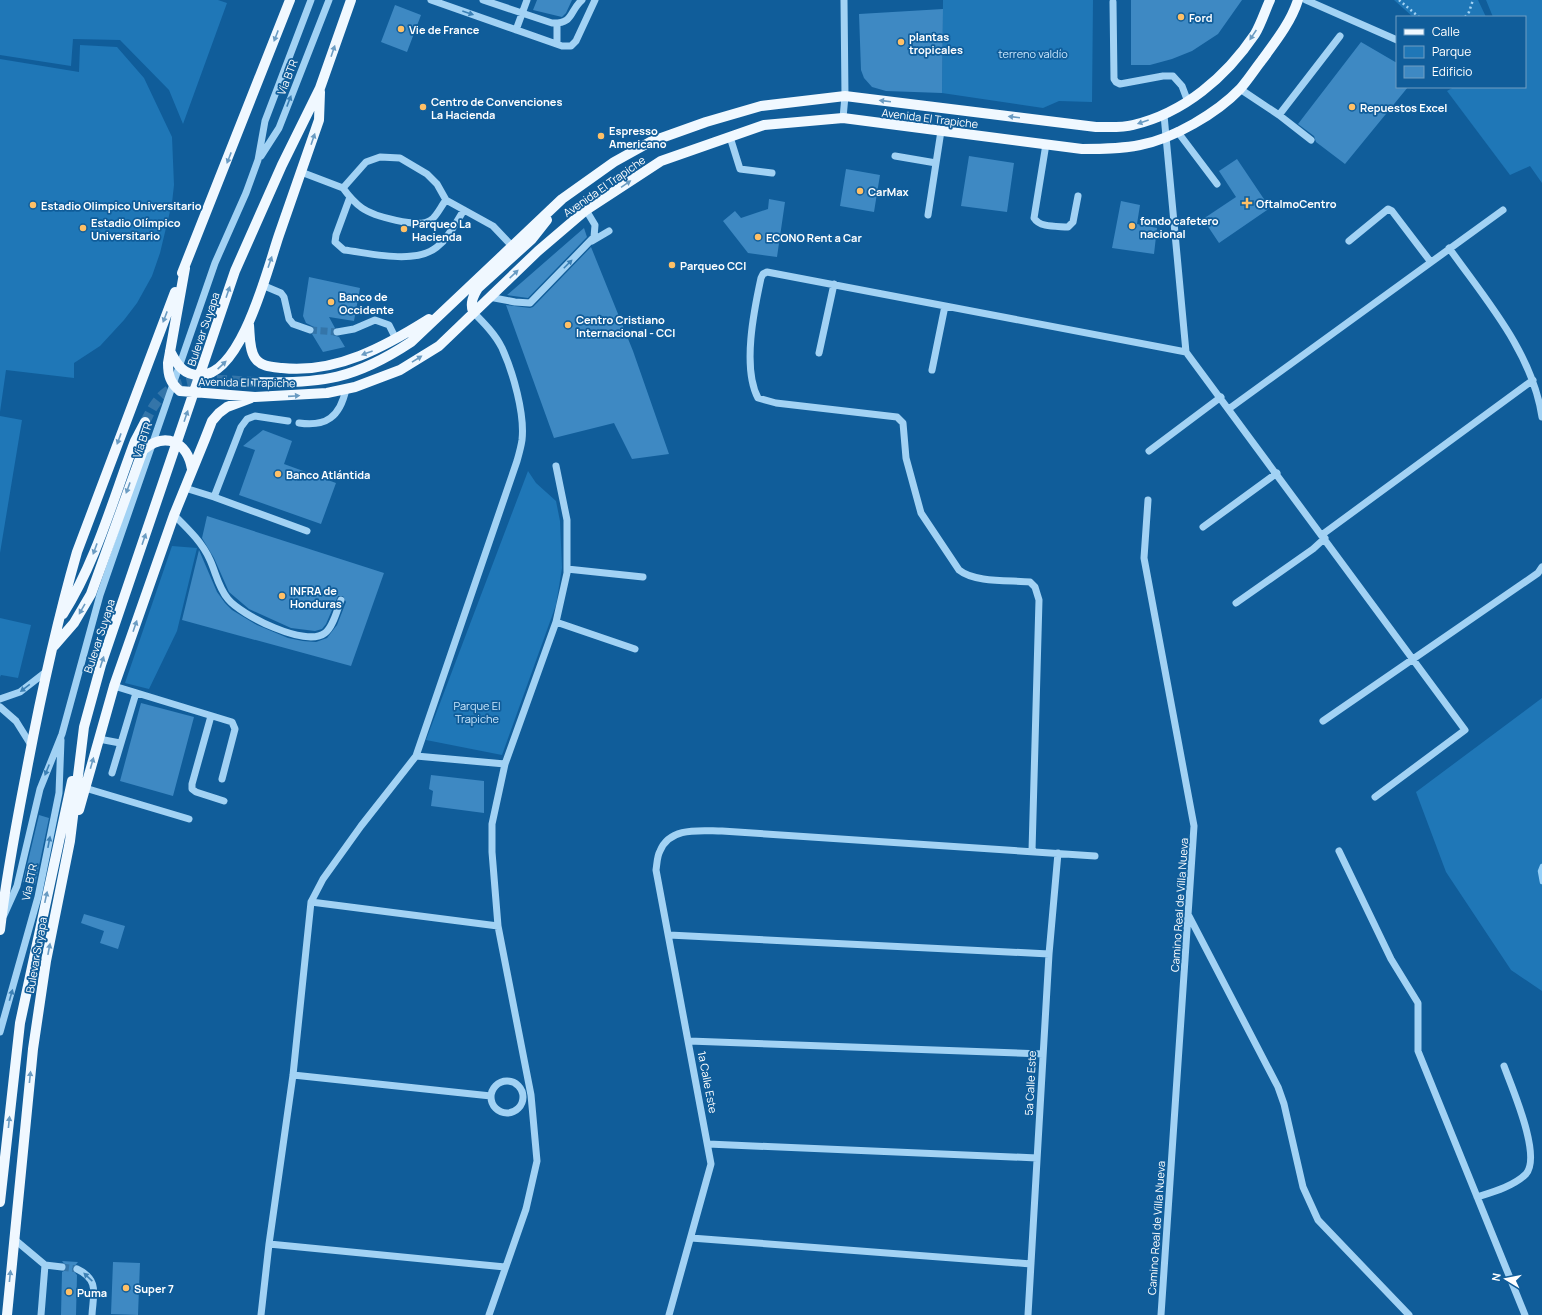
<svg xmlns="http://www.w3.org/2000/svg" width="1542" height="1315" font-family="Manrope,sans-serif">
  <style>
    .green { fill: #1f77b7 }
    .lines { fill: none; stroke-linecap: round; stroke-linejoin: round }
    .stream { stroke: #94cff8; stroke-width: 4.5 }
    .building { fill: #3e89c3 }
    .minor-tunnel { stroke: #3475a9; stroke-width: 7; stroke-dasharray: 7 3.5; stroke-linecap: butt }
    .major-tunnel { stroke: #3475a9; stroke-width: 10; stroke-dasharray: 10 5; stroke-linecap: butt }
    .path { stroke: #a2d2f4; stroke-width: 2.5; stroke-dasharray: 2 3; stroke-linecap: butt }
    .minor { stroke: #a2d2f4; stroke-width: 7 }
    .major { stroke: #f0f8ff; stroke-width: 10 }
    .oneway { fill: #3c80b5 }
    .oneway2 { fill: #6a9bc2 }
    .poi-dot { fill: #ffc066; stroke: #105d9a; stroke-width: 1.5 }
    .labels { text-anchor: middle; dominant-baseline: central; stroke-width: 3.5; stroke-linejoin: round; paint-order: stroke }
    .poi-label { font-size: 11px; font-weight: bold; fill: #fff; stroke: #105d9a; text-anchor: start }
    .park-label { font-size: 11px; fill: #cbe8fe; stroke: #105d9a }
    .street-label { font-size: 11px; fill: #fff; stroke: #105d9a }
  </style>
  <rect width="100%" height="100%" fill="#105d9a"/>
  <!-- green -->
  <path class="green" d="M 0,0 L 218,0 L 227,3 L 183,124 L 169,90 L 120,40 L 73,39 L 71,66 L 0,55 Z
    M 943,0 L 1093,0 L 1092,102 L 1059,101 L 1043,108 L 942,93 Z
    M 1394,0 L 1478,0 L 1486,17 L 1413,17 Z
    M 1486,0 L 1542,0 L 1542,183 L 1530,166 L 1510,175 L 1447,91 L 1454,87 L 1525,87 L 1525,17 L 1493,17 Z
    M 80,45 L 117,47 L 144,78 L 172,137 L 174,185 L 172,203 L 160,253 L 152,276 L 137,303 L 124,320 L 100,346 L 74,363 L 74,378 L 6,370 L 0,412 L 0,59 L 79,72 Z
    M 0,416 L 22,420 L 0,553 Z
    M 528,471 L 536,483 L 556,501 L 560,521 L 562,568 L 556,605 L 502,755 L 426,740 Z
    M 172,546 L 197,548 L 177,631 L 149,689 L 125,683 Z
    M 0,618 L 31,625 L 18,678 L 1,675 L 0,677 Z
    M 1542,698 L 1542,991 L 1511,970 L 1446,872 L 1416,792 Z"/>
  <g class="lines">
    <!-- stream -->
    <path class="stream" d="M 1542,866 L 1540,871 L 1542,882"/>
  </g>
  <!-- building -->
  <path class="building" d="M 537,0 L 572,0 L 566,13 L 562,17 L 533,10 Z
    M 1131,0 L 1242,0 L 1218,34 L 1192,51 L 1172,59 L 1150,65 L 1131,65 Z
    M 395,5 L 421,15 L 407,52 L 381,42 Z
    M 943,9 L 942,93 L 886,91 L 872,87 L 864,78 L 861,70 L 859,14 Z
    M 1361,42 L 1397,63 L 1397,87 L 1408,87 L 1345,164 L 1316,142 L 1314,136 L 1298,124 Z
    M 969,156 L 1014,163 L 1007,212 L 961,206 Z
    M 1237,159 L 1270,208 L 1219,243 L 1203,219 L 1236,197 L 1219,171 Z
    M 846,169 L 880,175 L 874,212 L 840,206 Z
    M 769,199 L 785,202 L 777,257 L 748,253 L 723,221 L 735,211 L 741,218 L 768,209 Z
    M 1121,201 L 1140,205 L 1137,224 L 1157,228 L 1154,254 L 1112,248 Z
    M 584,228 L 587,237 L 528,298 L 507,295 Z
    M 591,247 L 633,351 L 669,454 L 632,459 L 614,423 L 554,438 L 506,305 L 530,308 L 533,307 Z
    M 309,277 L 360,288 L 354,321 L 329,317 L 335,328 L 332,331 L 333,335 L 339,337 L 345,347 L 323,352 L 312,334 L 315,331 L 314,327 L 306,323 L 303,316 Z
    M 263,430 L 292,441 L 284,464 L 336,483 L 321,524 L 239,495 L 255,450 L 243,446 Z
    M 207,516 L 384,573 L 351,666 L 182,620 L 199,550 L 217,592 L 225,603 L 232,610 L 257,625 L 288,638 L 303,641 L 316,642 L 327,638 L 337,625 L 346,602 L 343,596 L 338,596 L 326,624 L 322,629 L 315,631 L 291,628 L 249,609 L 229,592 L 214,558 L 202,538 Z
    M 141,703 L 194,717 L 173,796 L 120,781 Z
    M 431,775 L 484,781 L 484,813 L 431,806 L 433,791 L 429,789 Z
    M 39,815 L 49,818 L 35,885 L 23,882 Z
    M 84,914 L 125,926 L 118,949 L 100,943 L 104,931 L 81,923 Z
    M 62,1261 L 78,1262 L 72,1269 L 77,1275 L 76,1315 L 61,1315 L 62,1272 L 66,1270 L 67,1267 Z
    M 113,1262 L 140,1263 L 138,1315 L 111,1314 Z"/>
  <g class="lines">
    <!-- minor-tunnel -->
    <path class="minor-tunnel" d="M 310,330 L 337,332
      M 62,1267 L 77,1269"/>
    <!-- major-tunnel -->
    <path class="major-tunnel" d="M 145,422 C 151,410 157,398 169,390 C 190,375 231,381 256,382"/>
    <!-- path -->
    <path class="path" d="M 1399,0 L 1419,17
      M 1465,17 L 1469,12 L 1473,0"/>
    <!-- minor -->
    <path class="minor" d="M 431,0 L 562,46 L 571,46 L 576,41 L 595,0
      M 483,0 L 552,23 C 574,24 569,11 582,0
      M 1306,0 L 1397,40
      M 1113,2 L 1114,79 L 1116,82 L 1120,84 L 1163,76 L 1173,76 L 1182,86 L 1188,102
      M 516,30 L 527,0
      M 557,44 L 557,24
      M 1240,89 L 1279,115 L 1311,140
      M 1164,115 L 1186,352 L 1465,730 L 1375,797
      M 1279,115 L 1340,36
      M 843,118 L 845,96 L 844,0
      M 1177,131 L 1217,184
      M 730,137 L 740,169 L 772,173
      M 1046,144 L 1034,218 C 1040,228 1057,226 1068,227 L 1073,222 L 1078,196
      M 261,156 L 279,128 L 329,0
      M 895,156 L 936,163
      M 301,172 L 343,188 L 366,162 L 380,157 L 400,158 L 427,174 L 437,184 L 446,200 L 493,226 L 512,246
      M 343,188 C 348,195 355,203 362,208 C 373,216 419,229 431,220 C 437,216 441,206 446,200
      M 350,197 L 336,235 L 335,242 L 344,250 C 370,253 415,265 437,247 C 449,238 456,222 464,210
      M 928,215 L 941,131
      M 592,241 L 609,231
      M 1349,241 L 1388,209 L 1392,211 L 1430,261
      M 1449,248 C 1486,300 1532,352 1542,417
      M 262,285 L 281,293 L 284,297 L 289,319 L 293,324 L 310,330
      M 489,297 L 515,302 L 530,303 L 594,237 L 595,225 L 586,210
      M 337,332 L 354,329 L 375,320 L 389,325 L 396,339
      M 819,353 L 834,284
      M 932,370 L 945,306
      M 1230,408 L 1503,210
      M 299,423 C 326,427 340,417 346,389
      M 1149,451 L 1221,397
      M 185,488 L 214,497 L 241,427 L 247,419 L 255,416 L 288,421
      M 214,497 L 307,531
      M 1148,500 L 1144,558 L 1194,826 L 1161,1315
      M 174,515 C 188,529 202,542 210,560 C 216,573 218,587 228,599 C 241,615 306,648 325,633 C 333,627 337,610 341,600
      M 1203,527 L 1277,473
      M 1323,534 L 1533,380
      M 567,569 L 643,577
      M 1236,603 L 1313,549 L 1325,538
      M 556,622 L 635,649
      M 114,686 L 232,722 L 235,729 L 222,779
      M 0,699 L 20,692 L 47,671
      M 0,707 L 16,721 L 31,745
      M 211,716 L 192,784 L 192,789 L 196,792 L 224,801
      M 1323,721 L 1538,573 L 1542,567
      M 99,739 L 120,743
      M 416,756 L 505,764
      M 112,773 L 136,693
      M 85,788 L 189,819
      M 1032,851 L 1039,600 L 1035,587 L 1030,582 C 1010,580 975,583 959,570 L 921,513 L 906,458 L 903,423 L 897,417 L 776,403 L 758,398 C 742,368 754,310 761,278 L 763,274 L 767,272 L 1186,352
      M 1339,851 L 1391,959 L 1418,1003 L 1418,1051 L 1525,1315
      M 311,902 L 498,926
      M 4,915 L 17,886 L 40,789 L 62,734 L 100,595 L 215,263 L 246,193 L 258,160 L 265,121 L 311,0
      M 1189,916 L 1278,1087 L 1284,1104 L 1303,1187 L 1318,1220 L 1409,1315
      M 669,935 L 1049,954
      M 0,1032 L 38,897 L 59,793 L 61,740
      M 689,1041 L 1043,1054
      M 293,1075 L 491,1096
      M491 1097a16 16 0 1 1 32 0a16 16 0 1 1-32 0Z
      M 708,1144 L 1037,1158
      M 1477,1197 C 1493,1192 1514,1186 1526,1174 C 1542,1156 1512,1088 1504,1066
      M 691,1238 L 1031,1264
      M 14,1239 L 45,1265 L 41,1315
      M 269,1244 L 505,1267
      M 45,1265 L 62,1267
      M 77,1269 C 100,1280 93,1294 92,1315
      M 261,1315 L 269,1244 L 293,1075 L 311,902 L 323,879 L 361,826 L 416,756 L 517,461 C 519,454 521,447 522,440 C 525,414 513,372 502,348 C 495,334 484,323 473,312
      M 489,1315 L 526,1209 L 537,1161 L 531,1095 L 498,926 L 492,852 L 492,824 L 505,764 L 556,622 L 567,573 L 567,520 L 556,466
      M 669,1315 L 711,1164 L 656,870 C 657,864 657,856 660,851 C 670,826 701,831 722,831 L 1095,856
      M 1028,1315 L 1049,954 L 1058,853"/>
    <!-- major -->
    <path class="major" d="M 185,268 L 168,363 C 168,375 170,383 180,391 L 255,397 L 327,393 L 355,387 L 400,370 L 439,346 L 538,251 L 586,210 L 661,161 L 764,125 L 843,118 L 1082,149 C 1102,149 1121,149 1140,145 C 1173,139 1217,113 1240,89 C 1248,80 1255,69 1262,60 C 1276,41 1291,22 1298,0
      M 182,273 L 290,0
      M 473,312 C 470,303 473,296 478,288 L 532,239 L 547,220
      M 249,325 C 250,335 249,349 255,358 C 261,367 272,367 282,368 C 336,374 386,346 429,319
      M 170,351 C 177,365 184,376 201,375 C 242,374 268,267 279,235 C 292,197 306,158 319,120 L 320,92
      M 256,382 C 322,384 355,379 411,342 L 562,199 L 614,162 L 650,142 L 706,122 L 761,106 L 845,96 L 1096,127 C 1108,127 1122,128 1133,125 C 1184,113 1226,77 1255,34 C 1261,24 1265,11 1270,0
      M 63,614 C 96,562 113,499 135,441 L 145,422
      M 54,646 L 74,623 L 91,594 L 143,450 C 166,431 187,442 192,469
      M 79,810 L 114,686 L 174,515 L 205,439 L 212,421 L 219,413 L 227,407 L 251,398
      M 0,930 C 6,877 16,826 26,774 C 40,699 56,625 77,552 L 175,292
      M 0,1202 L 20,1023 L 72,781
      M 7,1315 L 33,1049 L 46,961 L 70,841 L 84,727 L 101,665 L 235,271 L 282,165 L 320,88 L 351,0"/>
  </g>
  <!-- one-way arrows -->
  <defs><path id="oneway-solid" d="M-6-.8H1V-3.2L6.5 0L1 3.2V.8H-6Z"/></defs>
  <g class="oneway">
    <use href="#oneway-solid" transform="translate(468 13) rotate(19)"/>
    <use href="#oneway-solid" transform="translate(289 101) rotate(-69)"/>
    <use href="#oneway-solid" transform="translate(568 264) rotate(-45)"/>
    <use href="#oneway-solid" transform="translate(25 688) rotate(143)"/>
    <use href="#oneway-solid" transform="translate(47 770) rotate(112)"/>
    <use href="#oneway-solid" transform="translate(49 842) rotate(-79)"/>
    <use href="#oneway-solid" transform="translate(11 995) rotate(-74)"/>
    <use href="#oneway-solid" transform="translate(88 1277) rotate(-137)"/>
  </g>
  <g class="oneway2">
    <use href="#oneway-solid" transform="translate(1253 35) rotate(124)"/>
    <use href="#oneway-solid" transform="translate(276 36) rotate(111)"/>
    <use href="#oneway-solid" transform="translate(333 51) rotate(-71)"/>
    <use href="#oneway-solid" transform="translate(885 101) rotate(-173)"/>
    <use href="#oneway-solid" transform="translate(1014 117) rotate(-173)"/>
    <use href="#oneway-solid" transform="translate(1143 122) rotate(161)"/>
    <use href="#oneway-solid" transform="translate(313 139) rotate(-71)"/>
    <use href="#oneway-solid" transform="translate(229 158) rotate(111)"/>
    <use href="#oneway-solid" transform="translate(626 184) rotate(-34)"/>
    <use href="#oneway-solid" transform="translate(270 262) rotate(-71)"/>
    <use href="#oneway-solid" transform="translate(514 274) rotate(-43)"/>
    <use href="#oneway-solid" transform="translate(228 292) rotate(-71)"/>
    <use href="#oneway-solid" transform="translate(165 317) rotate(111)"/>
    <use href="#oneway-solid" transform="translate(367 353) rotate(160)"/>
    <use href="#oneway-solid" transform="translate(417 359) rotate(-32)"/>
    <use href="#oneway-solid" transform="translate(222 365) rotate(-43)"/>
    <use href="#oneway-solid" transform="translate(294 396) rotate(-4)"/>
    <use href="#oneway-solid" transform="translate(186 416) rotate(-71)"/>
    <use href="#oneway-solid" transform="translate(119 439) rotate(110)"/>
    <use href="#oneway-solid" transform="translate(128 488) rotate(110)"/>
    <use href="#oneway-solid" transform="translate(144 539) rotate(-71)"/>
    <use href="#oneway-solid" transform="translate(95 549) rotate(110)"/>
    <use href="#oneway-solid" transform="translate(82 609) rotate(120)"/>
    <use href="#oneway-solid" transform="translate(135 626) rotate(-71)"/>
    <use href="#oneway-solid" transform="translate(102 662) rotate(-72)"/>
    <use href="#oneway-solid" transform="translate(92 763) rotate(-74)"/>
    <use href="#oneway-solid" transform="translate(46 897) rotate(-78)"/>
    <use href="#oneway-solid" transform="translate(49 949) rotate(-79)"/>
    <use href="#oneway-solid" transform="translate(30 1077) rotate(-84)"/>
    <use href="#oneway-solid" transform="translate(9 1122) rotate(-84)"/>
    <use href="#oneway-solid" transform="translate(10 1276) rotate(-84)"/>
  </g>
  <!-- markers -->
  <g class="poi-dot">
    <circle cx="1181" cy="17" r="4"/>
    <circle cx="401" cy="29" r="4"/>
    <circle cx="901" cy="42" r="4"/>
    <circle cx="423" cy="107" r="4"/>
    <circle cx="1352" cy="107" r="4"/>
    <circle cx="601" cy="136" r="4"/>
    <circle cx="860" cy="191" r="4"/>
    <path d="M1245 197h4v4h4v4h-4v4h-4v-4h-4v-4h4z"/>
    <circle cx="33" cy="205" r="4"/>
    <circle cx="1132" cy="226" r="4"/>
    <circle cx="83" cy="228" r="4"/>
    <circle cx="404" cy="229" r="4"/>
    <circle cx="758" cy="237" r="4"/>
    <circle cx="672" cy="265" r="4"/>
    <circle cx="331" cy="302" r="4"/>
    <circle cx="568" cy="325" r="4"/>
    <circle cx="278" cy="474" r="4"/>
    <circle cx="282" cy="596" r="4"/>
    <circle cx="126" cy="1288" r="4"/>
    <circle cx="69" cy="1292" r="4"/>
  </g>
  <g class="labels">
    <!-- poi labels -->
    <g class="poi-label">
      <text x="1189" y="17">Ford</text>
      <text x="409" y="29">Vie de France</text>
      <text x="909" y="36">plantas<tspan x="909" dy="13">tropicales</tspan></text>
      <text x="431" y="101">Centro de Convenciones<tspan x="431" dy="13">La Hacienda</tspan></text>
      <text x="1360" y="107">Repuestos Excel</text>
      <text x="609" y="130">Espresso<tspan x="609" dy="13">Americano</tspan></text>
      <text x="868" y="191">CarMax</text>
      <text x="1256" y="203">OftalmoCentro</text>
      <text x="41" y="205">Estadio Olimpico Universitario</text>
      <text x="1140" y="220">fondo cafetero<tspan x="1140" dy="13">nacional</tspan></text>
      <text x="91" y="222">Estadio Olímpico<tspan x="91" dy="13">Universitario</tspan></text>
      <text x="412" y="223">Parqueo La<tspan x="412" dy="13">Hacienda</tspan></text>
      <text x="766" y="237">ECONO Rent a Car</text>
      <text x="680" y="265">Parqueo CCI</text>
      <text x="339" y="296">Banco de<tspan x="339" dy="13">Occidente</tspan></text>
      <text x="576" y="319">Centro Cristiano<tspan x="576" dy="13">Internacional - CCI</tspan></text>
      <text x="286" y="474">Banco Atlántida</text>
      <text x="290" y="590">INFRA de<tspan x="290" dy="13">Honduras</tspan></text>
      <text x="134" y="1288">Super 7</text>
      <text x="77" y="1292">Puma</text>
    </g>
    <!-- park labels -->
    <g class="park-label">
      <text x="1033" y="53">terreno valdío</text>
      <text x="477" y="705">Parque El<tspan x="477" dy="13">Trapiche</tspan></text>
    </g>
    <!-- street labels -->
    <g class="street-label">
      <text transform="translate(287 77) rotate(-69)">Vía BTR</text>
      <text transform="translate(930 118) rotate(7)">Avenida El Trapiche</text>
      <text transform="translate(604 186) rotate(-35)">Avenida El Trapiche</text>
      <text transform="translate(203 329) rotate(-71)">Bulevar Suyapa</text>
      <text transform="translate(247 382) rotate(1)">Avenida El Trapiche</text>
      <text transform="translate(142 440) rotate(-71)">Vía BTR</text>
      <text transform="translate(99 636) rotate(-72)">Bulevar Suyapa</text>
      <text transform="translate(29 882) rotate(-78)">Vía BTR</text>
      <text transform="translate(1179 905) rotate(-86)">Camino Real de Villa Nueva</text>
      <text transform="translate(36 955) rotate(-80)">Bulevar Suyapa</text>
      <text transform="translate(708 1082) rotate(79)">1a Calle Este</text>
      <text transform="translate(1030 1083) rotate(-87)">5a Calle Este</text>
      <text transform="translate(1156 1228) rotate(-86)">Camino Real de Villa Nueva</text>
    </g>
  </g>
  <!-- legend -->
  <rect x="1396" y="16" width="130" height="72" fill="#105d9a" stroke="#709ec2"/>
  <rect x="1404" y="29" width="20" height="6" fill="#f0f8ff" stroke="#709ec2"/>
  <text x="1432" y="36" font-size="12" fill="#ffffff">Calle</text>
  <rect x="1404" y="46" width="20" height="12" fill="#1f77b7" stroke="#709ec2"/>
  <text x="1432" y="56" font-size="12" fill="#ffffff">Parque</text>
  <rect x="1404" y="66" width="20" height="12" fill="#3e89c3" stroke="#709ec2"/>
  <text x="1432" y="76" font-size="12" fill="#ffffff">Edificio</text>
  <!-- north arrow -->
  <g transform="translate(1506 1279) rotate(280)" stroke="#105d9a" stroke-width="3" paint-order="stroke">
  <path d="M0-3L7 15L0 10L-7 15Z" fill="#ffffff"/>
  <text y="-6" font-size="11" font-weight="bold" text-anchor="middle" fill="#ffffff">N</text>
  </g>
</svg>
